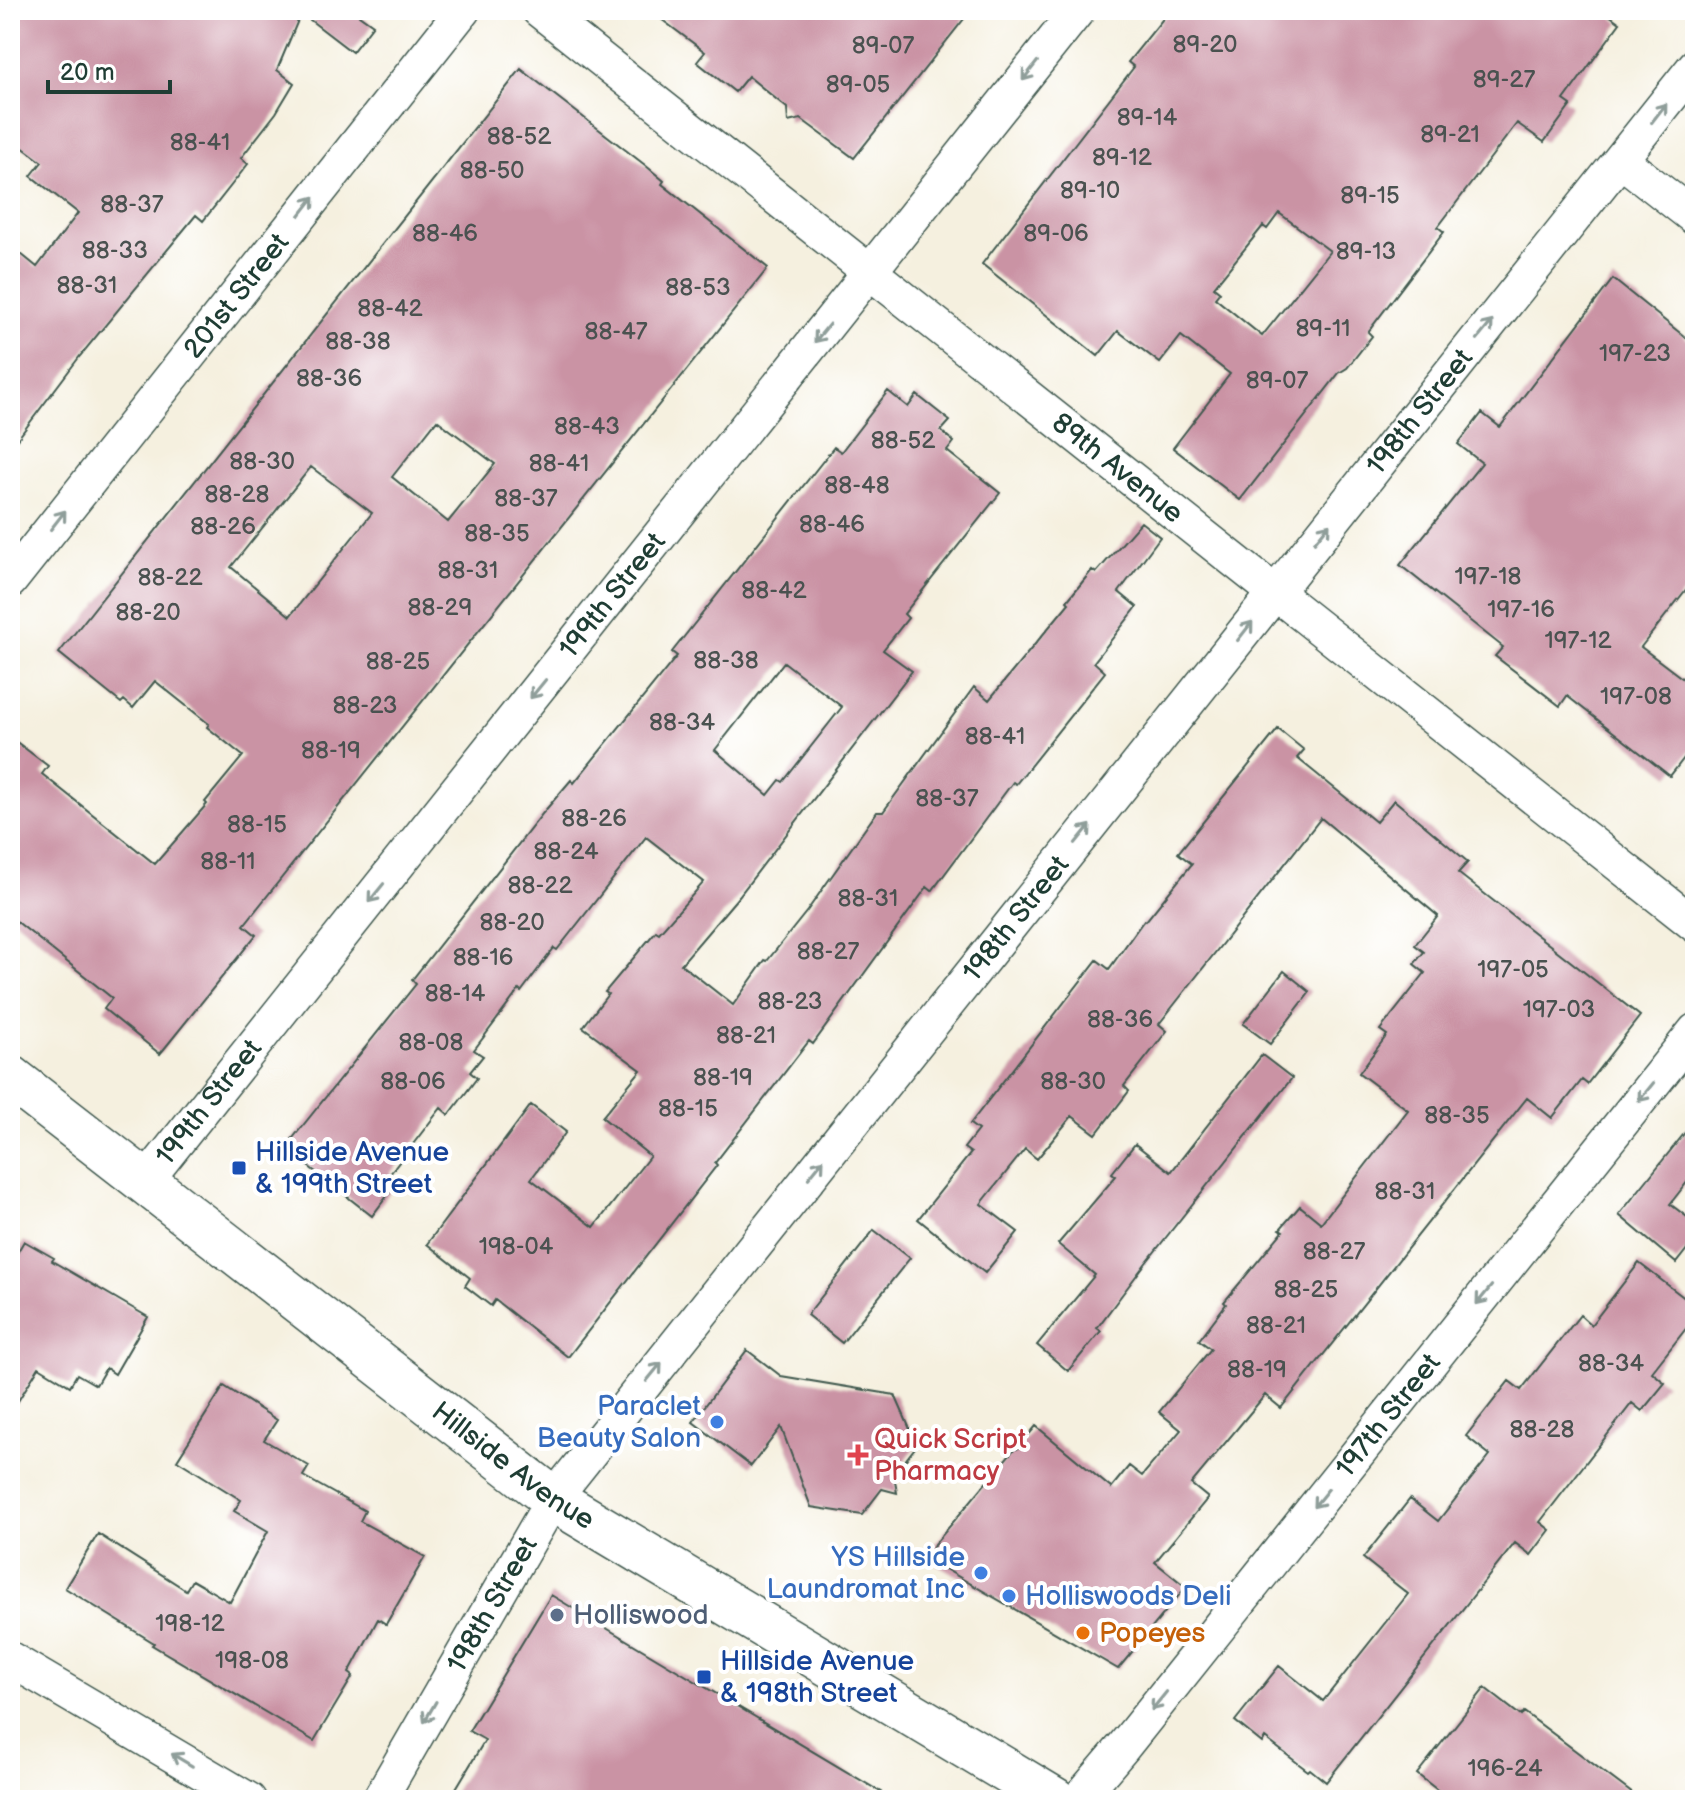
<svg xmlns="http://www.w3.org/2000/svg" width="1705" height="1810" font-family="'Balsamiq Sans',sans-serif">
  <style>
    .building { fill: #ca93a4; fill-rule: evenodd }
    .lines { fill: none; stroke-linecap: round; stroke-linejoin: round }
    .street-casing { stroke: #3f584e; stroke-width: 37 }
    .primary-casing { stroke: #3f584e; stroke-width: 47 }
    .street { stroke: #fff; stroke-width: 34 }
    .primary { stroke: #fff; stroke-width: 44 }
    .oneway { stroke: #8f9e9a }
    .transit-dot { fill: #1a4fb4; stroke: #fff; stroke-width: 3 }
    .shop-dot { fill: #3f7fe0; stroke: #fff; stroke-width: 3 }
    .health-dot { fill: #e0444e; stroke: #fff; stroke-width: 3 }
    .service-dot { fill: #5c6f8a; stroke: #fff; stroke-width: 3 }
    .food-dot { fill: #e8710a; stroke: #fff; stroke-width: 3 }
    .labels { text-anchor: middle; dominant-baseline: central; stroke-width: 8; stroke-linejoin: round; paint-order: stroke }
    .number-label { font-size: 24px; fill: #4a5250 }
    .street-label { font-size: 28px; fill: #1f3d34; stroke: #fff }
    .transit-label { font-size: 28px; fill: #164399; stroke: #fff; text-anchor: start }
    .shop-label { font-size: 28px; fill: #366cbe; stroke: #fff; text-anchor: end }
    .health-label { font-size: 28px; fill: #be3a42; stroke: #fff; text-anchor: start }
    .service-label { font-size: 28px; fill: #4e5e75; stroke: #fff; text-anchor: start }
    .food-label { font-size: 28px; fill: #c56008; stroke: #fff; text-anchor: start }
  </style>
  <rect width="100%" height="100%" fill="#fff"/>
  <filter id="ink" filterUnits="userSpaceOnUse"><feTurbulence type="fractalNoise" baseFrequency=".0125" numOctaves="2"/><feDisplacementMap in="SourceGraphic" scale="16" xChannelSelector="R" yChannelSelector="G"/><feConvolveMatrix kernelMatrix="1 2 1 2 8 2 1 2 1" color-interpolation-filters="sRGB"/></filter>
  <filter id="wash" filterUnits="userSpaceOnUse"><feTurbulence type="fractalNoise" baseFrequency=".006" numOctaves="4" result="noise"/><feDisplacementMap in="SourceGraphic" scale="32" xChannelSelector="R" yChannelSelector="G"/><feGaussianBlur stdDeviation="1.8" result="paint"/><feColorMatrix in="noise" values="0 0 0 0 0 0 0 0 0 0 0 0 0 0 0 0 0 1.4 0 .05"/><feComposite in="paint" operator="in"/></filter>
  <g filter="url(#wash)">
    <rect width="100%" height="100%" fill="#f5f0df"/>
    <g id="blocks">
      <!-- building -->
      <path class="building" d="M 10,10 L 352,10 L 373,25 L 352,52 L 301,13 L 277,70 L 294,83 L 276,113 L 241,158 L 248,164 L 203,221 L 196,215 L 80,356 L 10,449 L 10,245 L 37,267 L 78,213 L 31,176 L 42,162 L 10,138 Z
        M 649,10 L 971,10 L 854,158 L 801,119 L 788,122 L 787,108 L 748,76 L 735,92 L 697,62 L 705,52 Z
        M 1170,10 L 1602,10 L 1620,23 L 1564,100 L 1571,105 L 1544,142 L 1517,123 L 1438,227 L 1444,232 L 1368,332 L 1372,336 L 1347,368 L 1339,373 L 1240,500 L 1173,448 L 1230,374 L 1181,336 L 1160,363 L 1118,331 L 1098,356 L 982,264 L 1134,67 L 1128,62 ZM 1279,213 L 1330,251 L 1262,336 L 1215,298 L 1220,292 L 1214,287 L 1263,226 L 1267,229 Z
        M 521,69 L 645,165 L 664,181 L 662,184 L 768,268 L 244,925 L 256,935 L 160,1054 L 104,1009 L 112,998 L 10,916 L 10,737 L 48,766 L 42,774 L 155,864 L 207,804 L 205,802 L 243,756 L 207,727 L 209,724 L 155,681 L 133,708 L 124,700 L 121,703 L 59,653 ZM 437,420 L 495,464 L 448,522 L 392,477 ZM 311,467 L 372,513 L 290,616 L 231,567 Z
        M 1613,279 L 1695,345 L 1695,578 L 1641,647 L 1695,688 L 1695,744 L 1670,776 L 1567,696 L 1560,706 L 1495,656 L 1503,647 L 1400,565 L 1482,463 L 1458,444 L 1482,413 L 1500,427 Z
        M 888,391 L 908,407 L 917,395 L 950,421 L 941,431 L 954,442 L 947,451 L 1000,493 L 904,614 L 908,618 L 883,650 L 912,671 L 739,896 L 681,964 L 733,1005 L 765,960 L 767,961 L 807,911 L 877,812 L 883,812 L 974,687 L 989,700 L 1069,603 L 1067,601 L 1092,570 L 1096,573 L 1141,522 L 1160,537 L 1119,592 L 1137,607 L 1094,662 L 1105,672 L 1016,784 L 1013,782 L 932,891 L 927,887 L 813,1044 L 809,1041 L 715,1163 L 717,1165 L 568,1357 L 495,1300 L 491,1306 L 465,1286 L 470,1278 L 427,1244 L 531,1105 L 566,1132 L 531,1179 L 594,1227 L 650,1156 L 602,1117 L 641,1070 L 583,1027 L 608,994 L 605,992 L 656,931 L 659,933 L 704,882 L 646,837 L 557,950 L 554,948 L 521,992 L 519,990 L 474,1050 L 483,1056 L 470,1072 L 477,1078 L 449,1115 L 441,1108 L 430,1122 L 390,1174 L 399,1180 L 372,1216 L 285,1148 L 416,984 L 412,980 L 543,813 L 571,780 L 574,783 L 677,656 L 672,652 L 834,447 L 841,452 ZM 784,662 L 842,707 L 783,782 L 780,780 L 768,795 L 715,750 Z
        M 1278,729 L 1304,750 L 1297,758 L 1376,822 L 1394,800 L 1468,862 L 1458,873 L 1640,1016 L 1587,1084 L 1582,1080 L 1552,1118 L 1527,1098 L 1281,1408 L 1265,1395 L 1191,1484 L 1208,1498 L 1155,1562 L 1186,1587 L 1118,1669 L 928,1559 L 934,1545 L 1015,1448 L 1017,1449 L 1036,1426 L 1111,1488 L 1129,1466 L 1142,1476 L 1181,1430 L 1159,1412 L 1211,1349 L 1199,1340 L 1226,1304 L 1224,1302 L 1283,1231 L 1280,1229 L 1300,1206 L 1321,1223 L 1408,1110 L 1359,1073 L 1387,1035 L 1380,1030 L 1425,973 L 1414,964 L 1424,952 L 1415,945 L 1438,916 L 1321,818 L 1159,1024 L 1167,1031 L 1124,1086 L 1129,1091 L 1096,1134 L 1072,1116 L 1037,1159 L 1025,1149 L 981,1204 L 1018,1232 L 985,1273 L 918,1219 L 971,1153 L 964,1148 L 978,1130 L 970,1124 L 1097,960 L 1109,969 L 1144,920 L 1146,921 L 1192,864 L 1178,853 Z
        M 1284,971 L 1310,992 L 1270,1044 L 1243,1024 Z
        M 1262,1055 L 1292,1078 L 1145,1264 L 1097,1328 L 1101,1331 L 1068,1371 L 1037,1345 L 1095,1275 L 1058,1244 L 1116,1176 L 1112,1173 L 1135,1144 L 1171,1172 Z
        M 1695,1120 L 1695,1172 L 1670,1204 L 1695,1223 L 1695,1239 L 1676,1263 L 1619,1215 Z
        M 874,1230 L 910,1258 L 842,1343 L 807,1315 Z
        M 24,1241 L 54,1258 L 52,1261 L 148,1317 L 115,1374 L 106,1368 L 96,1385 L 77,1374 L 70,1386 L 39,1367 L 10,1414 L 10,1265 Z
        M 1639,1263 L 1695,1306 L 1695,1317 L 1652,1372 L 1665,1383 L 1642,1411 L 1632,1403 L 1540,1522 L 1550,1530 L 1531,1555 L 1515,1543 L 1326,1782 L 1310,1769 L 1308,1771 L 1265,1738 L 1262,1743 L 1235,1721 L 1279,1666 L 1323,1701 L 1408,1594 L 1363,1558 L 1410,1499 L 1438,1521 L 1490,1455 L 1466,1436 L 1509,1381 L 1521,1390 L 1580,1315 L 1591,1325 Z
        M 747,1350 L 781,1376 L 895,1395 L 917,1445 L 894,1475 L 897,1493 L 882,1489 L 862,1515 L 811,1507 L 781,1427 L 751,1466 L 693,1422 Z
        M 224,1386 L 277,1420 L 264,1440 L 309,1466 L 303,1476 L 365,1511 L 360,1521 L 425,1557 L 386,1624 L 378,1619 L 349,1673 L 353,1676 L 314,1741 L 152,1645 L 154,1643 L 65,1588 L 98,1534 L 186,1590 L 192,1580 L 230,1602 L 268,1531 L 234,1511 L 241,1500 L 177,1460 Z
        M 551,1595 L 894,1800 L 449,1800 L 485,1740 L 469,1731 Z
        M 1485,1688 L 1521,1716 L 1524,1712 L 1641,1800 L 1450,1800 L 1417,1774 Z"/>
    </g>
  </g>
  <g filter="url(#ink)">
    <use href="#blocks" fill-opacity="0" stroke="#3f584e" stroke-width="2"/>
    <g class="lines">
      <defs>
        <g id="street">
          <path id="s1" d="M 539,10 L 1695,925"/>
          <path d="M 1622,161 L 1695,218"/>
          <path id="s2" d="M 10,581 L 463,10"/>
          <path id="s3" d="M 145,1182 L 1078,10"/>
          <path d="M 10,1659 L 249,1800"/>
          <path id="s4" d="M 379,1800 L 553,1499 L 1695,66"/>
          <path id="s5" d="M 1078,1800 L 1124,1746 L 1695,1031"/>
        </g>
        <g id="primary">
          <path id="s6" d="M 10,1077 L 553,1499 L 1055,1800"/>
        </g>
      </defs>
      <!-- street casing -->
      <use href="#street" class="street-casing"/>
      <!-- primary casing -->
      <use href="#primary" class="primary-casing"/>
      <!-- street -->
      <use href="#street" class="street"/>
      <!-- primary -->
      <use href="#primary" class="primary"/>
    </g>
    <!-- one-way arrows -->
    <defs><path id="oneway-shaft" d="M-6 0H5M1.5-3L5.5 0L1.5 3" fill="none" stroke-width="1.6" stroke-linecap="round" stroke-linejoin="round" transform="scale(2)"/></defs>
    <g class="oneway">
      <use href="#oneway-shaft" transform="translate(1030 71) rotate(128)"/>
      <use href="#oneway-shaft" transform="translate(1659 113) rotate(-52)"/>
      <use href="#oneway-shaft" transform="translate(307 206) rotate(-52)"/>
      <use href="#oneway-shaft" transform="translate(1485 330) rotate(-51)"/>
      <use href="#oneway-shaft" transform="translate(822 333) rotate(129)"/>
      <use href="#oneway-shaft" transform="translate(58 520) rotate(-52)"/>
      <use href="#oneway-shaft" transform="translate(1322 533) rotate(-51)"/>
      <use href="#oneway-shaft" transform="translate(1245 631) rotate(-52)"/>
      <use href="#oneway-shaft" transform="translate(538 689) rotate(129)"/>
      <use href="#oneway-shaft" transform="translate(1083 834) rotate(-51)"/>
      <use href="#oneway-shaft" transform="translate(376 893) rotate(129)"/>
      <use href="#oneway-shaft" transform="translate(1646 1092) rotate(129)"/>
      <use href="#oneway-shaft" transform="translate(816 1169) rotate(-51)"/>
      <use href="#oneway-shaft" transform="translate(1484 1295) rotate(129)"/>
      <use href="#oneway-shaft" transform="translate(654 1372) rotate(-51)"/>
      <use href="#oneway-shaft" transform="translate(1321 1498) rotate(129)"/>
      <use href="#oneway-shaft" transform="translate(1159 1701) rotate(129)"/>
      <use href="#oneway-shaft" transform="translate(430 1712) rotate(120)"/>
      <use href="#oneway-shaft" transform="translate(182 1760) rotate(-149)"/>
    </g>
  </g>
  <!-- markers -->
  <g class="transit-dot">
    <rect x="231" y="1160" width="16" height="16" rx="4"/>
    <rect x="696" y="1669" width="16" height="16" rx="4"/>
  </g>
  <g class="shop-dot">
    <circle cx="717" cy="1422" r="8"/>
    <circle cx="981" cy="1573" r="8"/>
    <circle cx="1009" cy="1596" r="8"/>
  </g>
  <path class="health-dot" d="M854 1443h8v8h8v8h-8v8h-8v-8h-8v-8h8z"/>
  <circle class="service-dot" cx="557" cy="1615" r="8"/>
  <circle class="food-dot" cx="1083" cy="1633" r="8"/>
  <g class="labels">
    <!-- number labels -->
    <g class="number-label">
      <text x="1205" y="44">89-20</text>
      <text x="883" y="45">89-07</text>
      <text x="1504" y="79">89-27</text>
      <text x="858" y="84">89-05</text>
      <text x="1147" y="117">89-14</text>
      <text x="1450" y="134">89-21</text>
      <text x="519" y="136">88-52</text>
      <text x="200" y="142">88-41</text>
      <text x="1122" y="157">89-12</text>
      <text x="492" y="170">88-50</text>
      <text x="1090" y="190">89-10</text>
      <text x="1370" y="195">89-15</text>
      <text x="132" y="204">88-37</text>
      <text x="445" y="233">88-46</text>
      <text x="1056" y="233">89-06</text>
      <text x="115" y="250">88-33</text>
      <text x="1366" y="251">89-13</text>
      <text x="87" y="285">88-31</text>
      <text x="698" y="287">88-53</text>
      <text x="390" y="308">88-42</text>
      <text x="1323" y="328">89-11</text>
      <text x="616" y="331">88-47</text>
      <text x="358" y="341">88-38</text>
      <text x="1635" y="353">197-23</text>
      <text x="329" y="378">88-36</text>
      <text x="1277" y="380">89-07</text>
      <text x="587" y="426">88-43</text>
      <text x="903" y="440">88-52</text>
      <text x="262" y="461">88-30</text>
      <text x="559" y="463">88-41</text>
      <text x="857" y="485">88-48</text>
      <text x="237" y="494">88-28</text>
      <text x="526" y="498">88-37</text>
      <text x="832" y="524">88-46</text>
      <text x="223" y="526">88-26</text>
      <text x="497" y="533">88-35</text>
      <text x="468" y="570">88-31</text>
      <text x="1488" y="576">197-18</text>
      <text x="170" y="577">88-22</text>
      <text x="774" y="590">88-42</text>
      <text x="440" y="607">88-29</text>
      <text x="1521" y="609">197-16</text>
      <text x="148" y="612">88-20</text>
      <text x="1578" y="640">197-12</text>
      <text x="726" y="660">88-38</text>
      <text x="398" y="661">88-25</text>
      <text x="1636" y="696">197-08</text>
      <text x="365" y="705">88-23</text>
      <text x="682" y="722">88-34</text>
      <text x="995" y="736">88-41</text>
      <text x="331" y="750">88-19</text>
      <text x="947" y="798">88-37</text>
      <text x="594" y="818">88-26</text>
      <text x="257" y="824">88-15</text>
      <text x="566" y="851">88-24</text>
      <text x="228" y="861">88-11</text>
      <text x="540" y="885">88-22</text>
      <text x="868" y="898">88-31</text>
      <text x="512" y="922">88-20</text>
      <text x="828" y="951">88-27</text>
      <text x="483" y="957">88-16</text>
      <text x="1513" y="969">197-05</text>
      <text x="455" y="993">88-14</text>
      <text x="790" y="1001">88-23</text>
      <text x="1559" y="1009">197-03</text>
      <text x="1120" y="1019">88-36</text>
      <text x="746" y="1035">88-21</text>
      <text x="431" y="1042">88-08</text>
      <text x="723" y="1077">88-19</text>
      <text x="413" y="1081">88-06</text>
      <text x="1073" y="1081">88-30</text>
      <text x="688" y="1108">88-15</text>
      <text x="1457" y="1115">88-35</text>
      <text x="1405" y="1191">88-31</text>
      <text x="516" y="1246">198-04</text>
      <text x="1334" y="1251">88-27</text>
      <text x="1306" y="1289">88-25</text>
      <text x="1276" y="1325">88-21</text>
      <text x="1611" y="1363">88-34</text>
      <text x="1257" y="1369">88-19</text>
      <text x="1542" y="1429">88-28</text>
      <text x="190" y="1623">198-12</text>
      <text x="252" y="1660">198-08</text>
      <text x="1505" y="1768">196-24</text>
    </g>
    <!-- street labels -->
    <g class="street-label">
      <text stroke="none"><textPath href="#s2" startOffset="364">201st Street</textPath></text>
      <text stroke="none"><textPath href="#s4" startOffset="1738">198th Street</textPath></text>
      <text stroke="none"><textPath href="#s1" startOffset="738">89th Avenue</textPath></text>
      <text stroke="none"><textPath href="#s3" startOffset="750">199th Street</textPath></text>
      <text stroke="none"><textPath href="#s4" startOffset="1090">198th Street</textPath></text>
      <text stroke="none"><textPath href="#s3" startOffset="102">199th Street</textPath></text>
      <text stroke="none"><textPath href="#s5" startOffset="494">197th Street</textPath></text>
      <text stroke="none"><textPath href="#s6" startOffset="636">Hillside Avenue</textPath></text>
      <text stroke="none"><textPath href="#s4" startOffset="226">198th Street</textPath></text>
    </g>
    <!-- transit labels -->
    <g class="transit-label">
      <text x="255" y="1152">Hillside Avenue<tspan x="255" dy="32">&amp; 199th Street</tspan></text>
      <text x="720" y="1661">Hillside Avenue<tspan x="720" dy="32">&amp; 198th Street</tspan></text>
    </g>
    <!-- shop labels -->
    <g class="shop-label">
      <text x="701" y="1406">Paraclet<tspan x="701" dy="32">Beauty Salon</tspan></text>
      <text x="965" y="1557">YS Hillside<tspan x="965" dy="32">Laundromat Inc</tspan></text>
      <text x="1025" y="1596" text-anchor="start">Holliswoods Deli</text>
    </g>
    <!-- health labels -->
    <g class="health-label">
      <text x="874" y="1439">Quick Script<tspan x="874" dy="32">Pharmacy</tspan></text>
    </g>
    <!-- service labels -->
    <g class="service-label">
      <text x="573" y="1615">Holliswood</text>
    </g>
    <!-- food labels -->
    <g class="food-label">
      <text x="1099" y="1633">Popeyes</text>
    </g>
  </g>
  <!-- margin -->
  <rect width="1705" height="1810" fill="none" stroke="#fff" stroke-width="40"/>
  <!-- scale -->
  <path d="M48 80v12h122v-12" fill="none" stroke="#1f3d34" stroke-width="4"/>
  <text x="60" y="80" font-size="24" fill="#1f3d34" stroke="#ffffff" stroke-width="6" paint-order="stroke">20 m</text>
</svg>
